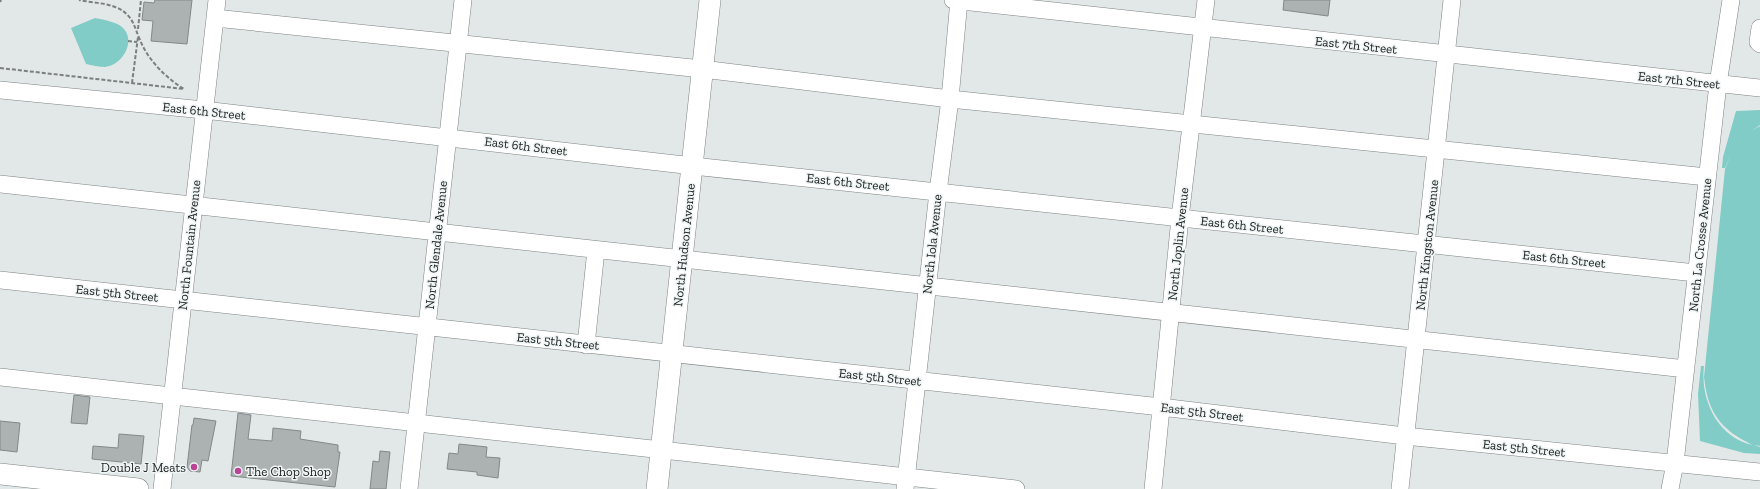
<svg xmlns="http://www.w3.org/2000/svg" width="1760" height="489" font-family="'Zilla Slab',serif">
  <style>
    .green { fill: #82ccc7 }
    .building { fill: #acb1b1; stroke: #838988 }
    .lines { fill: none; stroke-linecap: round; stroke-linejoin: round }
    .minor-casing { stroke: #7e8383; stroke-width: 18 }
    .major-casing { stroke: #7e8383; stroke-width: 22 }
    .path { stroke: #7b7f7e; stroke-width: 2; stroke-dasharray: 4 2; stroke-linecap: butt }
    .minor { stroke: #fff; stroke-width: 17 }
    .major { stroke: #fff; stroke-width: 21 }
    .poi-dot { fill: #ba4297; stroke: #eff5f5; stroke-width: 1.5 }
    .labels { text-anchor: middle; dominant-baseline: central; stroke-width: 3; stroke-linejoin: round; paint-order: stroke }
    .street-label { font-size: 13px; fill: #202322; stroke: #eff5f5 }
    .poi-label { font-size: 13px; fill: #202322; stroke: #eff5f5; text-anchor: end }
  </style>
  <rect width="100%" height="100%" fill="#e2e8e7"/>
  <!-- green -->
  <path class="green" d="M 95,18 C 105,20 118,22 124,29 C 136,43 121,66 105,67 C 99,67 92,65 86,64 L 71,28 Z
    M 1760,110 L 1760,125 L 1753,130 L 1760,126 L 1760,446 L 1754,445 L 1760,447 L 1760,454 L 1744,453 L 1700,441 L 1698,394 L 1701,366 L 1704,366 C 1700,399 1717,437 1752,445 C 1748,442 1742,440 1738,437 C 1714,422 1707,403 1704,377 L 1725,169 L 1731,154 L 1725,168 L 1722,168 L 1723,157 L 1736,111 Z"/>
  <!-- building -->
  <path class="building" d="M 155,0 L 192,0 L 187,44 L 151,41 L 153,21 L 142,20 L 144,2 L 154,3 Z
    M 1284,0 L 1330,0 L 1328,16 L 1283,10 Z
    M 74,395 L 90,397 L 87,424 L 71,423 Z
    M 238,413 L 251,415 L 248,439 L 272,441 L 273,428 L 301,431 L 300,439 L 338,445 L 338,452 L 340,452 L 335,487 L 231,476 Z
    M 194,418 L 216,421 L 208,461 L 202,460 L 200,472 L 190,471 L 187,467 L 192,425 L 193,425 Z
    M 0,421 L 20,423 L 17,452 L 0,450 Z
    M 119,434 L 144,436 L 141,464 L 92,459 L 93,446 L 118,448 Z
    M 459,444 L 487,447 L 486,457 L 500,458 L 498,478 L 477,475 L 477,472 L 447,469 L 449,453 L 458,454 Z
    M 380,451 L 390,452 L 386,489 L 370,489 L 373,461 L 379,462 Z"/>
  <g class="lines">
    <defs>
      <path id="minor" d="M 953,0 L 1760,88
        M 215,18 L 702,69 L 950,99 L 1707,177
        M 1760,28 L 1758,42 L 1760,44
        M 0,90 L 204,110 L 693,166 L 1696,273
        M 0,184 L 1686,369
        M 0,280 L 1161,407 L 1405,436 L 1760,472
        M 586,345 L 596,250
        M 0,377 L 1016,489
        M 162,489 L 217,0
        M 409,489 L 463,0
        M 905,489 L 938,192 L 950,99 L 959,0
        M 1153,489 L 1180,218 L 1206,0
        M 1400,489 L 1452,0
        M 1670,489 L 1675,463 L 1718,84 L 1731,0"/>
      <path id="major" d="M 0,474 L 138,489
        M 657,489 L 710,0"/>
    </defs>
    <!-- minor casing -->
    <use href="#minor" class="minor-casing"/>
    <!-- major casing -->
    <use href="#major" class="major-casing"/>
    <!-- path -->
    <path class="path" d="M 0,2 L 1,0
      M 138,29 L 141,0
      M 128,41 L 137,42
      M 0,68 L 184,89 C 166,78 148,60 140,40 C 135,29 134,19 123,11 C 112,3 93,3 79,0
      M 132,83 L 138,37"/>
    <!-- minor -->
    <use href="#minor" class="minor"/>
    <!-- major -->
    <use href="#major" class="major"/>
  </g>
  <!-- markers -->
  <g class="poi-dot">
    <circle cx="194" cy="467" r="4"/>
    <circle cx="238" cy="471" r="4"/>
  </g>
  <g class="labels">
    <!-- street labels -->
    <g class="street-label">
      <text transform="translate(1356 45) rotate(6)">East 7th Street</text>
      <text transform="translate(1679 80) rotate(6)">East 7th Street</text>
      <text transform="translate(204 111) rotate(6)">East 6th Street</text>
      <text transform="translate(526 146) rotate(7)">East 6th Street</text>
      <text transform="translate(848 182) rotate(6)">East 6th Street</text>
      <text transform="translate(1242 225) rotate(6)">East 6th Street</text>
      <text transform="translate(932 244) rotate(-84)">North Iola Avenue</text>
      <text transform="translate(1178 244) rotate(-84)">North Joplin Avenue</text>
      <text transform="translate(189 245) rotate(-84)">North Fountain Avenue</text>
      <text transform="translate(436 245) rotate(-84)">North Glendale Avenue</text>
      <text transform="translate(684 245) rotate(-84)">North Hudson Avenue</text>
      <text transform="translate(1427 245) rotate(-84)">North Kingston Avenue</text>
      <text transform="translate(1700 245) rotate(-84)">North La Crosse Avenue</text>
      <text transform="translate(1564 259) rotate(6)">East 6th Street</text>
      <text transform="translate(117 293) rotate(6)">East 5th Street</text>
      <text transform="translate(558 341) rotate(6)">East 5th Street</text>
      <text transform="translate(880 377) rotate(6)">East 5th Street</text>
      <text transform="translate(1202 412) rotate(7)">East 5th Street</text>
      <text transform="translate(1524 448) rotate(6)">East 5th Street</text>
    </g>
    <!-- poi labels -->
    <g class="poi-label">
      <text x="186" y="467">Double J Meats</text>
      <text x="246" y="471" text-anchor="start">The Chop Shop</text>
    </g>
  </g>
</svg>
